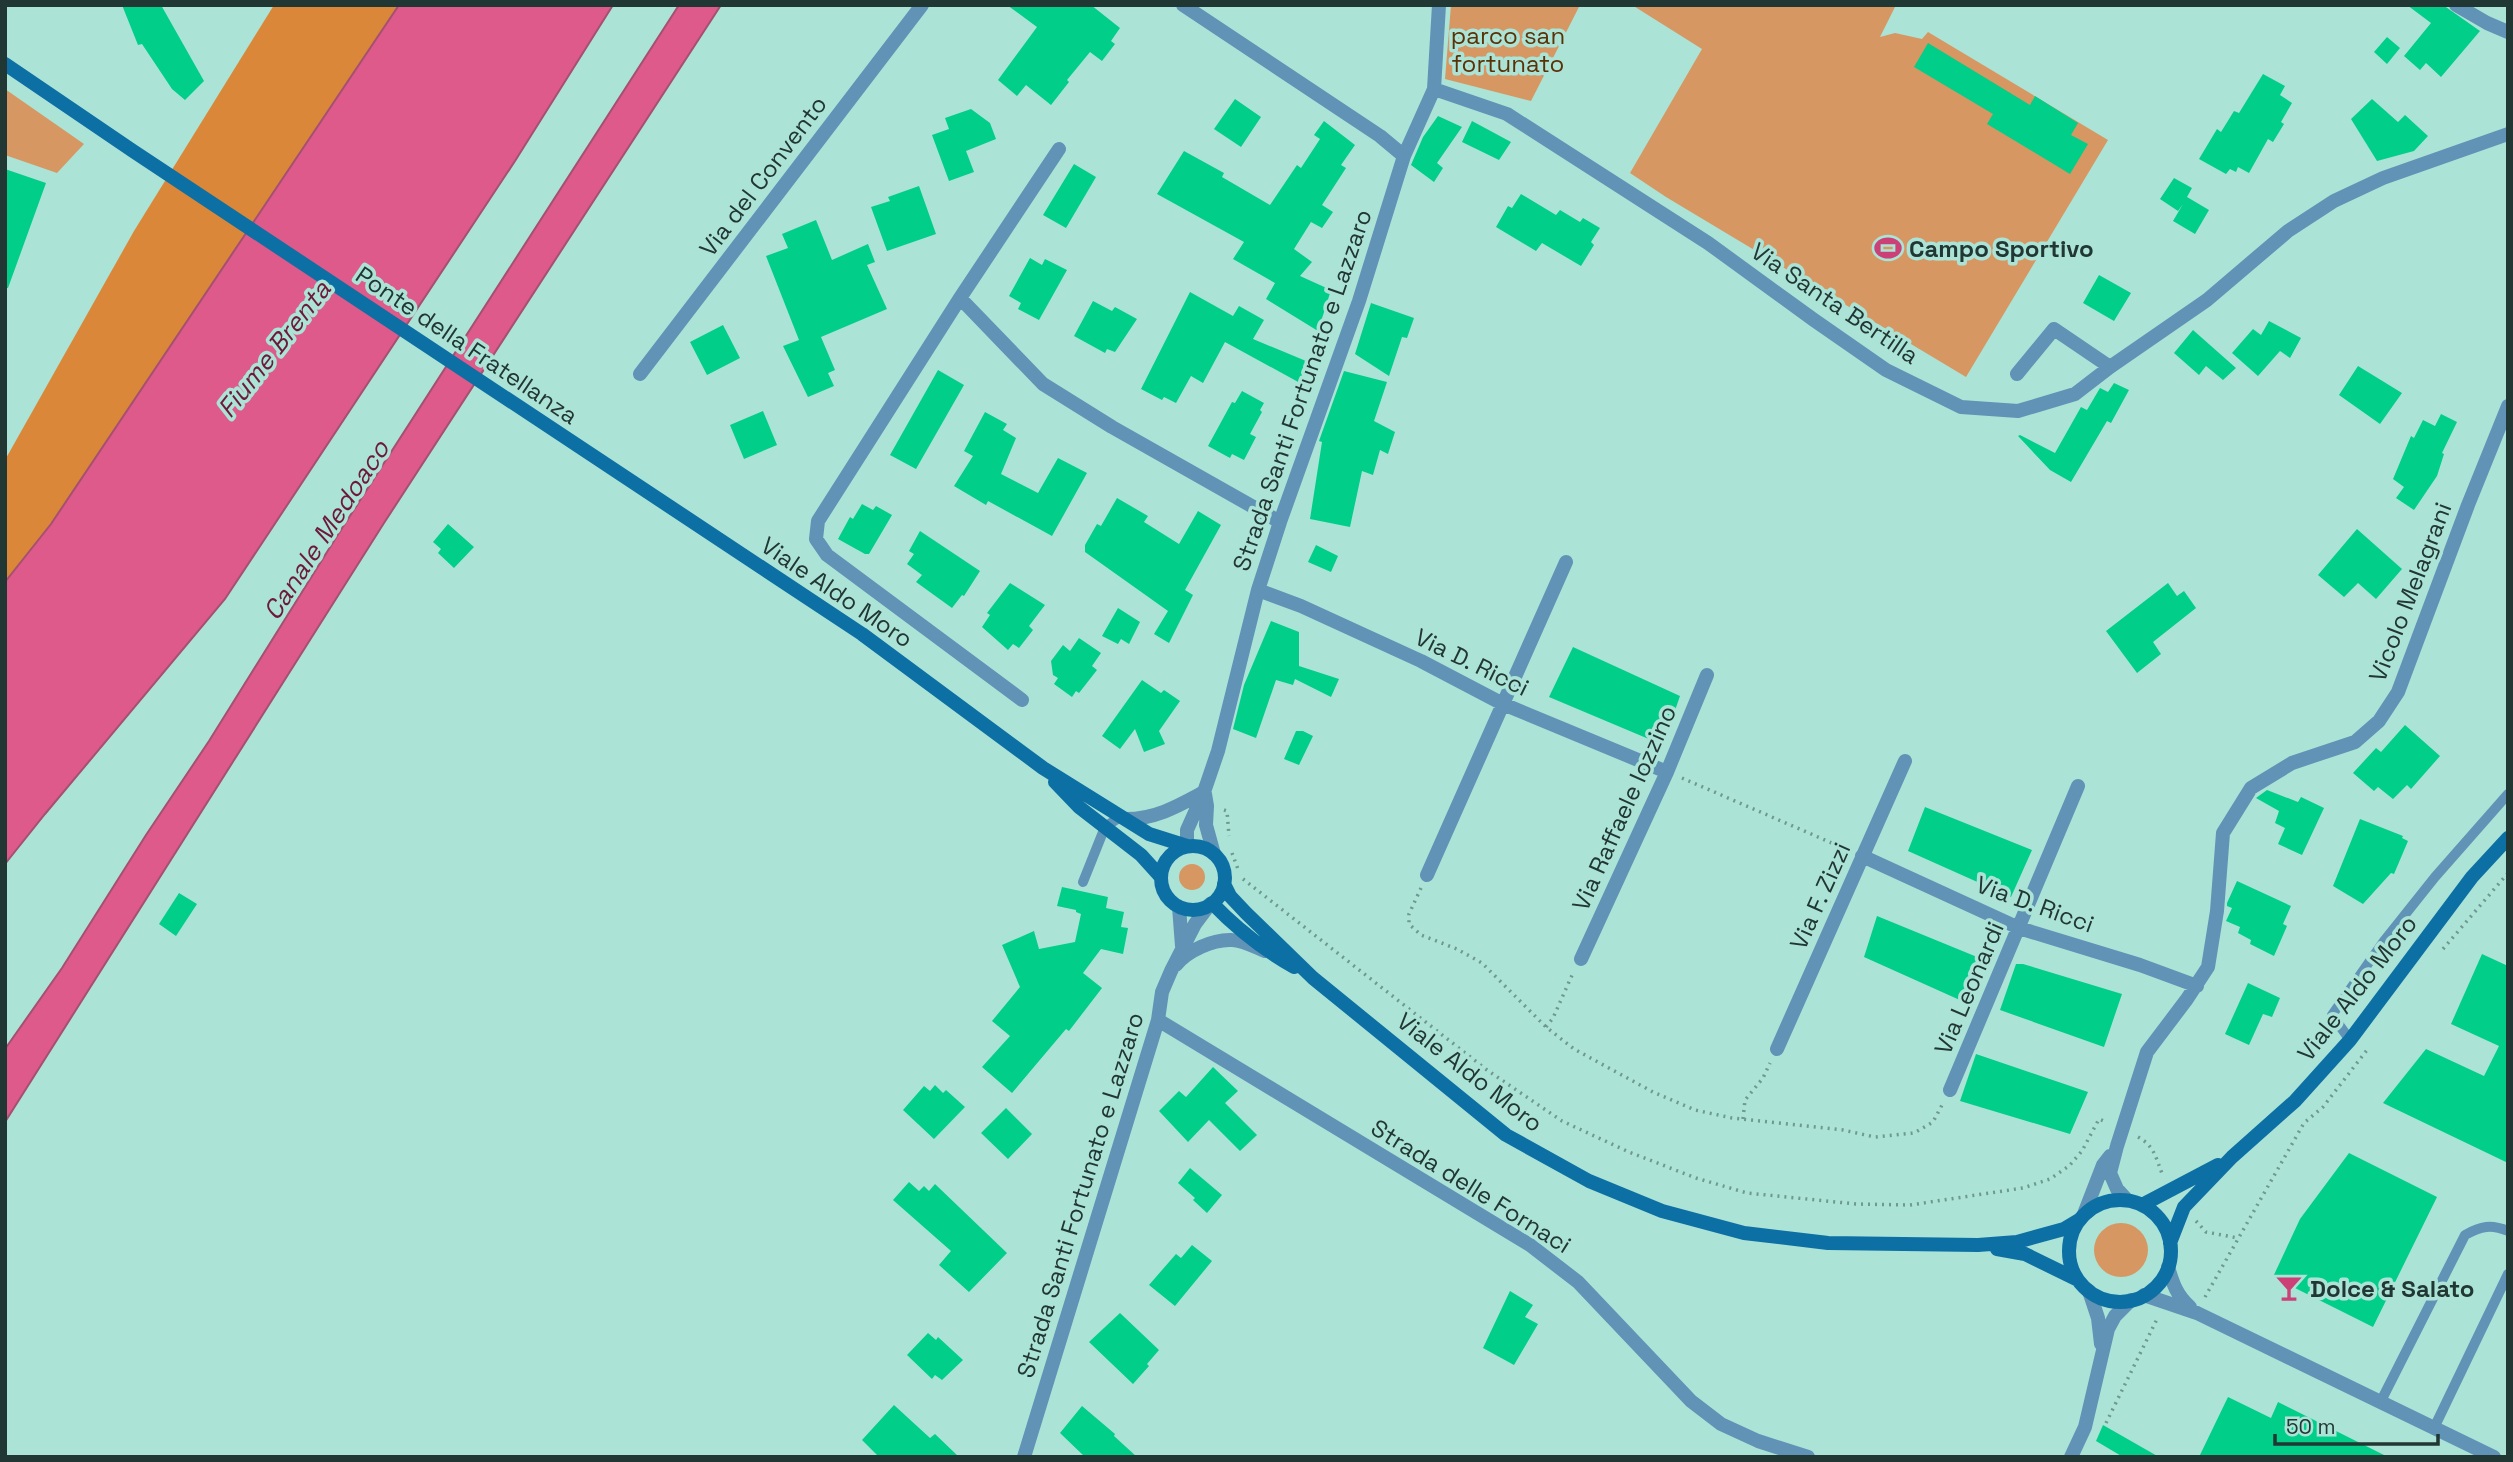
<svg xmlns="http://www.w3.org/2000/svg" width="2513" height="1462" font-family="'Space Grotesk',sans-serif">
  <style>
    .green { fill: #d69762 }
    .forest { fill: #da8739 }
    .water { fill: #dd5a8a; stroke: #a55070; stroke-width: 2 }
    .building { fill: #00ce89 }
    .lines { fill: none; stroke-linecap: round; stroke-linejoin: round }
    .path { stroke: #6f9890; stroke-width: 3.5; stroke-dasharray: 2 5; stroke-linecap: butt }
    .lane { stroke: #6093b6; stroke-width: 10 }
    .street { stroke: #6093b6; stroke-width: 14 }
    .secondary { stroke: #0d70a4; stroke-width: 14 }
    .labels { text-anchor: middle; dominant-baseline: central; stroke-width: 7; stroke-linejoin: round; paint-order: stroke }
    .park-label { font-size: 24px; fill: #5b3206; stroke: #ace3d7 }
    .street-label { font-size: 24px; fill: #213733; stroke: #ace3d7 }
    .poi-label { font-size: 24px; font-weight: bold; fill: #213733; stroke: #ace3d7; text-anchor: start }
    .water-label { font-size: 26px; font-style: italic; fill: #6c193b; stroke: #ace3d7 }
  </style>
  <rect width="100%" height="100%" fill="#ace3d7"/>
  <!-- green -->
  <path class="green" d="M 1451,5 L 1580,5 L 1531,101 L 1445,79 Z
    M 1632,5 L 1896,5 L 1880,37 L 1895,33 L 1922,39 L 1928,32 L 2108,140 L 1966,377 L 1666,197 L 1630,173 L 1702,49 Z
    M 5,89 L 84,144 L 57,173 L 5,155 Z
    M1179 877a13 13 0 1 1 26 0a13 13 0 1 1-26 0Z
    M2094 1250a27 27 0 1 1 54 0a27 27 0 1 1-54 0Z"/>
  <!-- forest -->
  <path class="forest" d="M 274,5 L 399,5 L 51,524 L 5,582 L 5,460 L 134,231 Z"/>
  <!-- water -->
  <path class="water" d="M 399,5 L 613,5 L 515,161 L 225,599 L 45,814 L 5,864 L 5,582 L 51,524 Z
    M 679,5 L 721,5 L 384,523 L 5,1122 L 5,1049 L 62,968 L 146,835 L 209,741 L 337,536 Z"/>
  <!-- building -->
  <path class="building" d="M 122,5 L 161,5 L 204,81 L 185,100 L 172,89 L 142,44 L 138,45 Z
    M 1007,5 L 1091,5 L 1120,28 L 1111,41 L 1115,44 L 1102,61 L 1090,52 L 1067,80 L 1069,82 L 1051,105 L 1026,85 L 1017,96 L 998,80 L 1037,27 Z
    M 2407,5 L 2443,5 L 2480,31 L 2441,77 L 2426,63 L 2420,70 L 2404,56 L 2431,23 Z
    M 2387,37 L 2400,48 L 2387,64 L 2374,52 Z
    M 1928,43 L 2030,105 L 2035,96 L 2078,123 L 2071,135 L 2088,144 L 2070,174 L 1987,124 L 1993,114 L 1914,67 Z
    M 2263,74 L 2285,86 L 2280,95 L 2292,103 L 2281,122 L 2284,124 L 2273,142 L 2268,139 L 2249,173 L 2238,167 L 2236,172 L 2230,169 L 2226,174 L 2199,159 L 2217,129 L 2221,132 L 2234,111 L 2239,113 Z
    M 1235,99 L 1261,117 L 1241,147 L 1214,129 Z
    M 2372,99 L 2398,122 L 2405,115 L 2428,136 L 2414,151 L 2377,161 L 2351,119 Z
    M 971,109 L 990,123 L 996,139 L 966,151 L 974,172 L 949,181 L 932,135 L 949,129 L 945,118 Z
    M 1438,116 L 1462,127 L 1437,163 L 1443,168 L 1434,182 L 1411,165 L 1423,137 Z
    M 1324,121 L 1355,145 L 1341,165 L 1346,168 L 1322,205 L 1333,212 L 1322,228 L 1311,222 L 1294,249 L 1312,262 L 1300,276 L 1331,290 L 1318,331 L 1266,299 L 1275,283 L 1233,259 L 1244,242 L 1157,194 L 1184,151 L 1224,173 L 1222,177 L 1270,205 L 1297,165 L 1301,168 L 1320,139 L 1314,135 Z
    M 1472,121 L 1511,142 L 1499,160 L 1462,142 Z
    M 1074,164 L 1096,177 L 1066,228 L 1043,215 Z
    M 5,169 L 46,183 L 8,288 L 5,288 Z
    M 2174,178 L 2192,188 L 2187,197 L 2209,210 L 2195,234 L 2173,221 L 2183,204 L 2178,211 L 2160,199 Z
    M 919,186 L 936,234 L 887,251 L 871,207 L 890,201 L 888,197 Z
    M 1521,194 L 1556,215 L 1560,210 L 1580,222 L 1583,218 L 1600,228 L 1591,242 L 1594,245 L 1581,266 L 1542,243 L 1536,251 L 1496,227 L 1508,206 L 1512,208 Z
    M 816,220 L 832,260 L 868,244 L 875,262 L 867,265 L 887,309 L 821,337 L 835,370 L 828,373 L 834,386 L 808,397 L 783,346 L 799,340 L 766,256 L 788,248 L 782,234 Z
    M 1030,258 L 1042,265 L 1045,259 L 1067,270 L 1039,320 L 1018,309 L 1021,303 L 1009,296 Z
    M 2099,275 L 2131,293 L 2114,321 L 2083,303 Z
    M 1190,292 L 1233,316 L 1239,306 L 1264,320 L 1253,339 L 1306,361 L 1300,383 L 1225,342 L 1203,383 L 1191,376 L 1176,403 L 1164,397 L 1162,400 L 1141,389 Z
    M 1093,301 L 1112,311 L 1115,307 L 1137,319 L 1115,352 L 1107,349 L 1105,353 L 1074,336 Z
    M 1371,303 L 1414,318 L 1407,338 L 1402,337 L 1389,376 L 1355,354 Z
    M 2269,321 L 2301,338 L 2290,358 L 2280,351 L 2258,376 L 2232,353 L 2253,329 L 2261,335 Z
    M 723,325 L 740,358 L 707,375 L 690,342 Z
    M 2193,330 L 2236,368 L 2223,380 L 2206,366 L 2199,375 L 2174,353 Z
    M 2358,366 L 2402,393 L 2380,424 L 2339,395 Z
    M 938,370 L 964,385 L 916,469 L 890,455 Z
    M 1344,371 L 1387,382 L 1374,421 L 1395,432 L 1388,454 L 1380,450 L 1373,475 L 1362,471 L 1350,527 L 1310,519 L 1322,442 L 1319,441 Z
    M 2114,383 L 2129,390 L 2111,423 L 2107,421 L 2071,482 L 2050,470 L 2018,436 L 2020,435 L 2055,453 L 2081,407 L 2087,410 L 2100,388 L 2108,392 Z
    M 1242,391 L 1264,403 L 1260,410 L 1262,412 L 1250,434 L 1256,437 L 1244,460 L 1232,454 L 1230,458 L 1208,446 L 1232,402 L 1235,403 Z
    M 763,411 L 777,445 L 744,459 L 730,425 Z
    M 985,412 L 1007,424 L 1003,430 L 1016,438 L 1001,474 L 1038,493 L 1058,458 L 1087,473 L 1052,536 L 988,501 L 986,505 L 954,486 L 973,456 L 964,451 Z
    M 2441,414 L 2457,422 L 2442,453 L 2444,454 L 2437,476 L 2414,510 L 2396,498 L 2404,487 L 2393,479 L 2411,436 L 2414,438 L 2423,420 L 2435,426 Z
    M 1117,498 L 1148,516 L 1144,522 L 1179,544 L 1198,511 L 1221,525 L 1185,590 L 1193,595 L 1169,643 L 1154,634 L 1168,611 L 1085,552 L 1085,545 L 1097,524 L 1101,526 Z
    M 862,504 L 873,510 L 876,506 L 892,515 L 869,554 L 865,554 L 838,539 L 850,517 L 853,519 Z
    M 448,524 L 474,547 L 454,568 L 438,553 L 441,549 L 433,542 Z
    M 2357,529 L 2402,569 L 2376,599 L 2358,583 L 2344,597 L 2318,575 Z
    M 920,531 L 980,571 L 964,596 L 962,595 L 952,608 L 916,582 L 922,575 L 907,564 L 914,554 L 909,551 Z
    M 1316,545 L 1338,556 L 1331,572 L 1308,562 Z
    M 1010,583 L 1045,605 L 1029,626 L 1033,630 L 1019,648 L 1013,644 L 1008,650 L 982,627 L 990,615 L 987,613 Z
    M 2168,583 L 2177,596 L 2184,591 L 2196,608 L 2153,642 L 2161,654 L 2137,673 L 2106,631 Z
    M 1118,608 L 1140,622 L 1129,644 L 1121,639 L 1118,644 L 1102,636 Z
    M 1271,621 L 1299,632 L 1299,666 L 1339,679 L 1331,697 L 1295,679 L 1293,685 L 1276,680 L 1256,738 L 1233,729 L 1244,685 Z
    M 1079,638 L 1101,653 L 1092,666 L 1097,670 L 1079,693 L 1076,691 L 1072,697 L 1054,684 L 1058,678 L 1053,675 L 1051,661 L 1063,645 L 1070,651 Z
    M 1573,647 L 1680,696 L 1663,745 L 1549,697 Z
    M 1142,680 L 1161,693 L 1164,690 L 1180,701 L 1159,731 L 1165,744 L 1144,752 L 1135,729 L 1120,749 L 1102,736 Z
    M 2405,725 L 2440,756 L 2411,789 L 2407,785 L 2393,799 L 2378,787 L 2374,791 L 2353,773 L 2376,748 L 2381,752 Z
    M 1296,731 L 1303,731 L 1313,736 L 1299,765 L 1284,759 Z
    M 2267,790 L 2298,802 L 2301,797 L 2324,808 L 2302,855 L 2278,844 L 2285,828 L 2275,823 L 2279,811 L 2256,798 Z
    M 1925,807 L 2032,850 L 2011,897 L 1908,851 Z
    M 2360,819 L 2403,836 L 2402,838 L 2408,841 L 2394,874 L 2391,873 L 2363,904 L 2333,886 Z
    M 2237,881 L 2291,906 L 2283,924 L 2287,926 L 2274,956 L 2250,944 L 2251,940 L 2238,933 L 2240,927 L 2226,921 L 2232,908 L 2227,906 L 2227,903 Z
    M 1062,887 L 1108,897 L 1106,908 L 1124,912 L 1121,927 L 1128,928 L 1123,954 L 1101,949 L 1083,973 L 1102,988 L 1069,1031 L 1066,1029 L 1012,1093 L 982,1067 L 1010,1036 L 992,1021 L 1020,987 L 1002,945 L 1034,931 L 1039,949 L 1075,942 L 1081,914 L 1076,912 L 1076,910 L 1057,906 Z
    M 179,893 L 197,904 L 176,936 L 159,924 Z
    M 1877,916 L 1982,959 L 1962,1001 L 1864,957 Z
    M 2482,954 L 2508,966 L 2508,1163 L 2383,1103 L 2426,1049 L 2484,1076 L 2499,1046 L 2451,1024 Z
    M 2016,964 L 2023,964 L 2122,994 L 2104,1047 L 2000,1010 Z
    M 2248,983 L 2280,998 L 2272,1017 L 2263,1014 L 2249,1045 L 2225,1034 Z
    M 1976,1054 L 2088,1092 L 2070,1134 L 1960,1101 Z
    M 1213,1067 L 1238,1091 L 1225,1103 L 1257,1135 L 1240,1151 L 1209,1120 L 1188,1142 L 1159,1111 L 1179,1091 L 1186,1097 Z
    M 935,1085 L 943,1093 L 946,1090 L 965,1107 L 934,1139 L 903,1110 L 924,1086 L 930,1091 Z
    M 1006,1108 L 1032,1134 L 1008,1159 L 981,1133 Z
    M 2349,1153 L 2437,1197 L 2373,1327 L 2273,1277 L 2300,1219 Z
    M 1190,1168 L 1222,1195 L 1207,1213 L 1193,1200 L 1195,1198 L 1178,1183 Z
    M 909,1182 L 919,1191 L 924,1186 L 929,1191 L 935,1184 L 1007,1253 L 969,1292 L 939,1265 L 951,1251 L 893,1200 Z
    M 1192,1245 L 1212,1261 L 1175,1306 L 1149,1285 L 1176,1254 L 1181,1258 Z
    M 1510,1291 L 1533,1305 L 1525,1317 L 1538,1324 L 1514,1365 L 1483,1348 Z
    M 1120,1313 L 1159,1350 L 1147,1364 L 1149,1366 L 1133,1384 L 1089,1342 Z
    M 928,1333 L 936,1340 L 938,1337 L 963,1360 L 942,1380 L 935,1375 L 932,1379 L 907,1355 Z
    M 2228,1397 L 2271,1418 L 2278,1402 L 2388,1457 L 2199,1457 Z
    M 894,1405 L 930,1438 L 935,1434 L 959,1457 L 879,1457 L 862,1440 Z
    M 1082,1406 L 1115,1434 L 1114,1436 L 1137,1457 L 1085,1457 L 1060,1433 Z
    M 2103,1425 L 2159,1457 L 2123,1457 L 2096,1441 Z"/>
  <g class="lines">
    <!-- path -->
    <path class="path" d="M 1682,778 L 1848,850
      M 1224,810 L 1227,811 L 1229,836
      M 1232,853 L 1239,872
      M 1243,879 L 1487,1070 L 1562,1121 L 1629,1152 L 1696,1178 L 1747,1193 L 1856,1204 L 1910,1205 L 2023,1188 L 2050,1179 L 2069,1166 L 2082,1151 L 2099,1119 L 2106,1122
      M 1421,888 L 1409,914 L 1409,924 L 1421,935 L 1457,949 L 1482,963 L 1546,1027 L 1574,1049 L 1653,1092 L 1695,1110 L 1732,1118 L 1843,1130 L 1875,1137 L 1914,1133 L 1933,1122 L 1942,1105
      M 2443,949 L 2508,873
      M 1546,1027 L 1553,1018 L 1573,973
      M 1743,1119 L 1745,1100 L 1763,1078 L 1770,1063
      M 2138,1137 C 2155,1146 2156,1159 2163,1176
      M 2196,1221 L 2206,1232 L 2238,1238
      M 2205,1297 L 2304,1123 L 2323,1107 L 2367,1050
      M 2106,1423 L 2158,1317"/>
    <!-- lane -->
    <path class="lane" d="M 1083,882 L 1105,827 L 1117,819 L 1126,819
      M 2350,1040 L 2332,1015 L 2384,941 L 2435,877 L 2508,794
      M 2381,1401 L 2465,1235 C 2481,1226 2491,1224 2508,1231
      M 2434,1428 L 2508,1274"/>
    <!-- street -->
    <path class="street" d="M 1183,5 L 1380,136 L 1404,156
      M 2456,5 L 2487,23 L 2508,32
      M 1434,89 L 1507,114 L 1708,243 L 1814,320 L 1886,370 L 1961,407 L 2018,411 L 2075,394 L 2110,367 L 2207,300 L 2288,231 L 2334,201 L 2383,178 L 2508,134
      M 960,298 L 1043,384 L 1112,427 L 1280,522
      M 640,374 L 922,5
      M 2017,374 L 2054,329 L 2110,367
      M 1258,590 L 1301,606 L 1421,661 L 1503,704 L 1667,772
      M 1022,700 L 827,555 L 816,539 L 818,521 L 960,298 L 1059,149
      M 1205,794 L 1207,806 L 1206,825 L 1214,854
      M 1126,819 C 1156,819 1178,806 1204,792
      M 1187,846 L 1187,830 L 1204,792 L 1218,751 L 1258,590 L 1280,522 L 1359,301 L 1404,156 L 1434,89 L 1439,5
      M 1862,856 L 2019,928 L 2140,965 L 2197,986
      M 1427,875 L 1566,562
      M 1179,907 L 1182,946
      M 1581,959 L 1667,772 L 1707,675
      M 1176,965 C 1187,951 1213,939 1232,940 C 1242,940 1255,947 1265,951
      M 1158,1020 L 1530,1245 L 1578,1282 L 1691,1401 L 1721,1424 L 1758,1441 L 1808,1457
      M 1777,1049 L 1905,761
      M 1950,1090 L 2078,786
      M 2127,1200 L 2117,1189 L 2110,1173 L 2117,1146 L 2147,1052 L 2187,999 L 2208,967 L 2217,911 L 2223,833 L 2251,788 L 2292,763 L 2355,742 L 2379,721 L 2398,692 L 2468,505 L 2508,406
      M 2084,1214 L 2103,1165 L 2110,1156
      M 2168,1267 C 2173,1284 2177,1296 2190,1307
      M 2089,1291 L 2098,1318 L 2101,1344
      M 2144,1295 L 2197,1313 L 2494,1457
      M 1024,1457 L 1158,1020 L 1162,992 L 1171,971 L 1195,924 L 1210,904
      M 2071,1457 L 2085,1427 L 2108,1329 L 2115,1316 L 2131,1300"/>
    <!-- secondary -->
    <path class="secondary" d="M 5,64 L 133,151 L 862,634 L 1043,768 L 1149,834 L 1187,846
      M 1055,782 L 1079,807 L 1141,855 L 1160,876
      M1161 878a32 32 0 1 1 64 0a32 32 0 1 1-64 0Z
      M 1224,884 L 1230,896 L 1246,913 L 1313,978 L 1506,1135 L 1589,1181 L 1662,1211 L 1744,1233 L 1828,1243 L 1978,1245 L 2017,1242 L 2064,1229 L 2079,1220
      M 1212,903 C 1237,929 1262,949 1294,967
      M2069 1251a51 51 0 1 1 102 0a51 51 0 1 1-102 0Z
      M 2142,1205 L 2218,1165
      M 2170,1243 L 2184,1207 L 2232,1157 L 2295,1101 L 2350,1040 L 2472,877 L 2508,838
      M 1997,1249 L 2025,1254 L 2078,1280"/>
  </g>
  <!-- icons -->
  <defs>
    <symbol id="stadium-bare" viewBox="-9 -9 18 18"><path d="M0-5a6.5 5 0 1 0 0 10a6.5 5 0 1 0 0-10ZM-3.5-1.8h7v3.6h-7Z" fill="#ca4077" stroke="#ace3d7" stroke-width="2.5" paint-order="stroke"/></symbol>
    <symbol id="bar-bare" viewBox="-9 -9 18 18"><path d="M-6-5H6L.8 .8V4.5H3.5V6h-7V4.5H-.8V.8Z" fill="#ca4077" stroke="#ace3d7" stroke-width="2.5" paint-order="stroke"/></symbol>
  </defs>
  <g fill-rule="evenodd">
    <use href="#stadium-bare" x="1869" y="229" width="38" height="38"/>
    <use href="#bar-bare" x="2270" y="1269" width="38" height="38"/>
  </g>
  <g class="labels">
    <!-- park labels -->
    <g class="park-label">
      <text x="1508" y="35">parco san<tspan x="1508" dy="28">fortunato</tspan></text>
    </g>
    <!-- street labels -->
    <g class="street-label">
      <text transform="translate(763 176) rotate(-53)">Via del Convento</text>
      <text transform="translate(1835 303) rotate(34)">Via Santa Bertilla</text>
      <text transform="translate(467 345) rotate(34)">Ponte della Fratellanza</text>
      <text transform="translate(1302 390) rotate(-71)">Strada Santi Fortunato e Lazzaro</text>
      <text transform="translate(837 592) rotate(34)">Viale Aldo Moro</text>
      <text transform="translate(2410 592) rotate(-69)">Vicolo Melagrani</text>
      <text transform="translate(1472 662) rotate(26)">Via D. Ricci</text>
      <text transform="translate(1624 808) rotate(-66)">Via Raffaele Iozzino</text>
      <text transform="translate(1820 896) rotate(-66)">Via F. Zizzi</text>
      <text transform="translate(2035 904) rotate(20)">Via D. Ricci</text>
      <text transform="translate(1969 988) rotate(-67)">Via Leonardi</text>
      <text transform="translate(2357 988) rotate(-52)">Viale Aldo Moro</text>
      <text transform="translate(1470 1072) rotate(38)">Viale Aldo Moro</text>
      <text transform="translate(1471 1186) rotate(32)">Strada delle Fornaci</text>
      <text transform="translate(1080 1195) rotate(-73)">Strada Santi Fortunato e Lazzaro</text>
    </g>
    <!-- poi labels -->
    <g class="poi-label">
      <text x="1909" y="248">Campo Sportivo</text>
      <text x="2310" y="1288">Dolce &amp; Salato</text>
    </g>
    <!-- water labels -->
    <g class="water-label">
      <text transform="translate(274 349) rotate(-52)">Fiume Brenta</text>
      <text transform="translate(326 530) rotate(-57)">Canale Medoaco</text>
    </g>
  </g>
  <!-- border -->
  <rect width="2513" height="1462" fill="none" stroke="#213733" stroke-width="14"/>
  <!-- scale -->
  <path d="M2275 1434v10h163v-10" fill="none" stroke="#213733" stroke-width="3.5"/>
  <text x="2286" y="1434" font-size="21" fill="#213733" stroke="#ace3d7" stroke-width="5" paint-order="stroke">50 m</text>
</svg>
